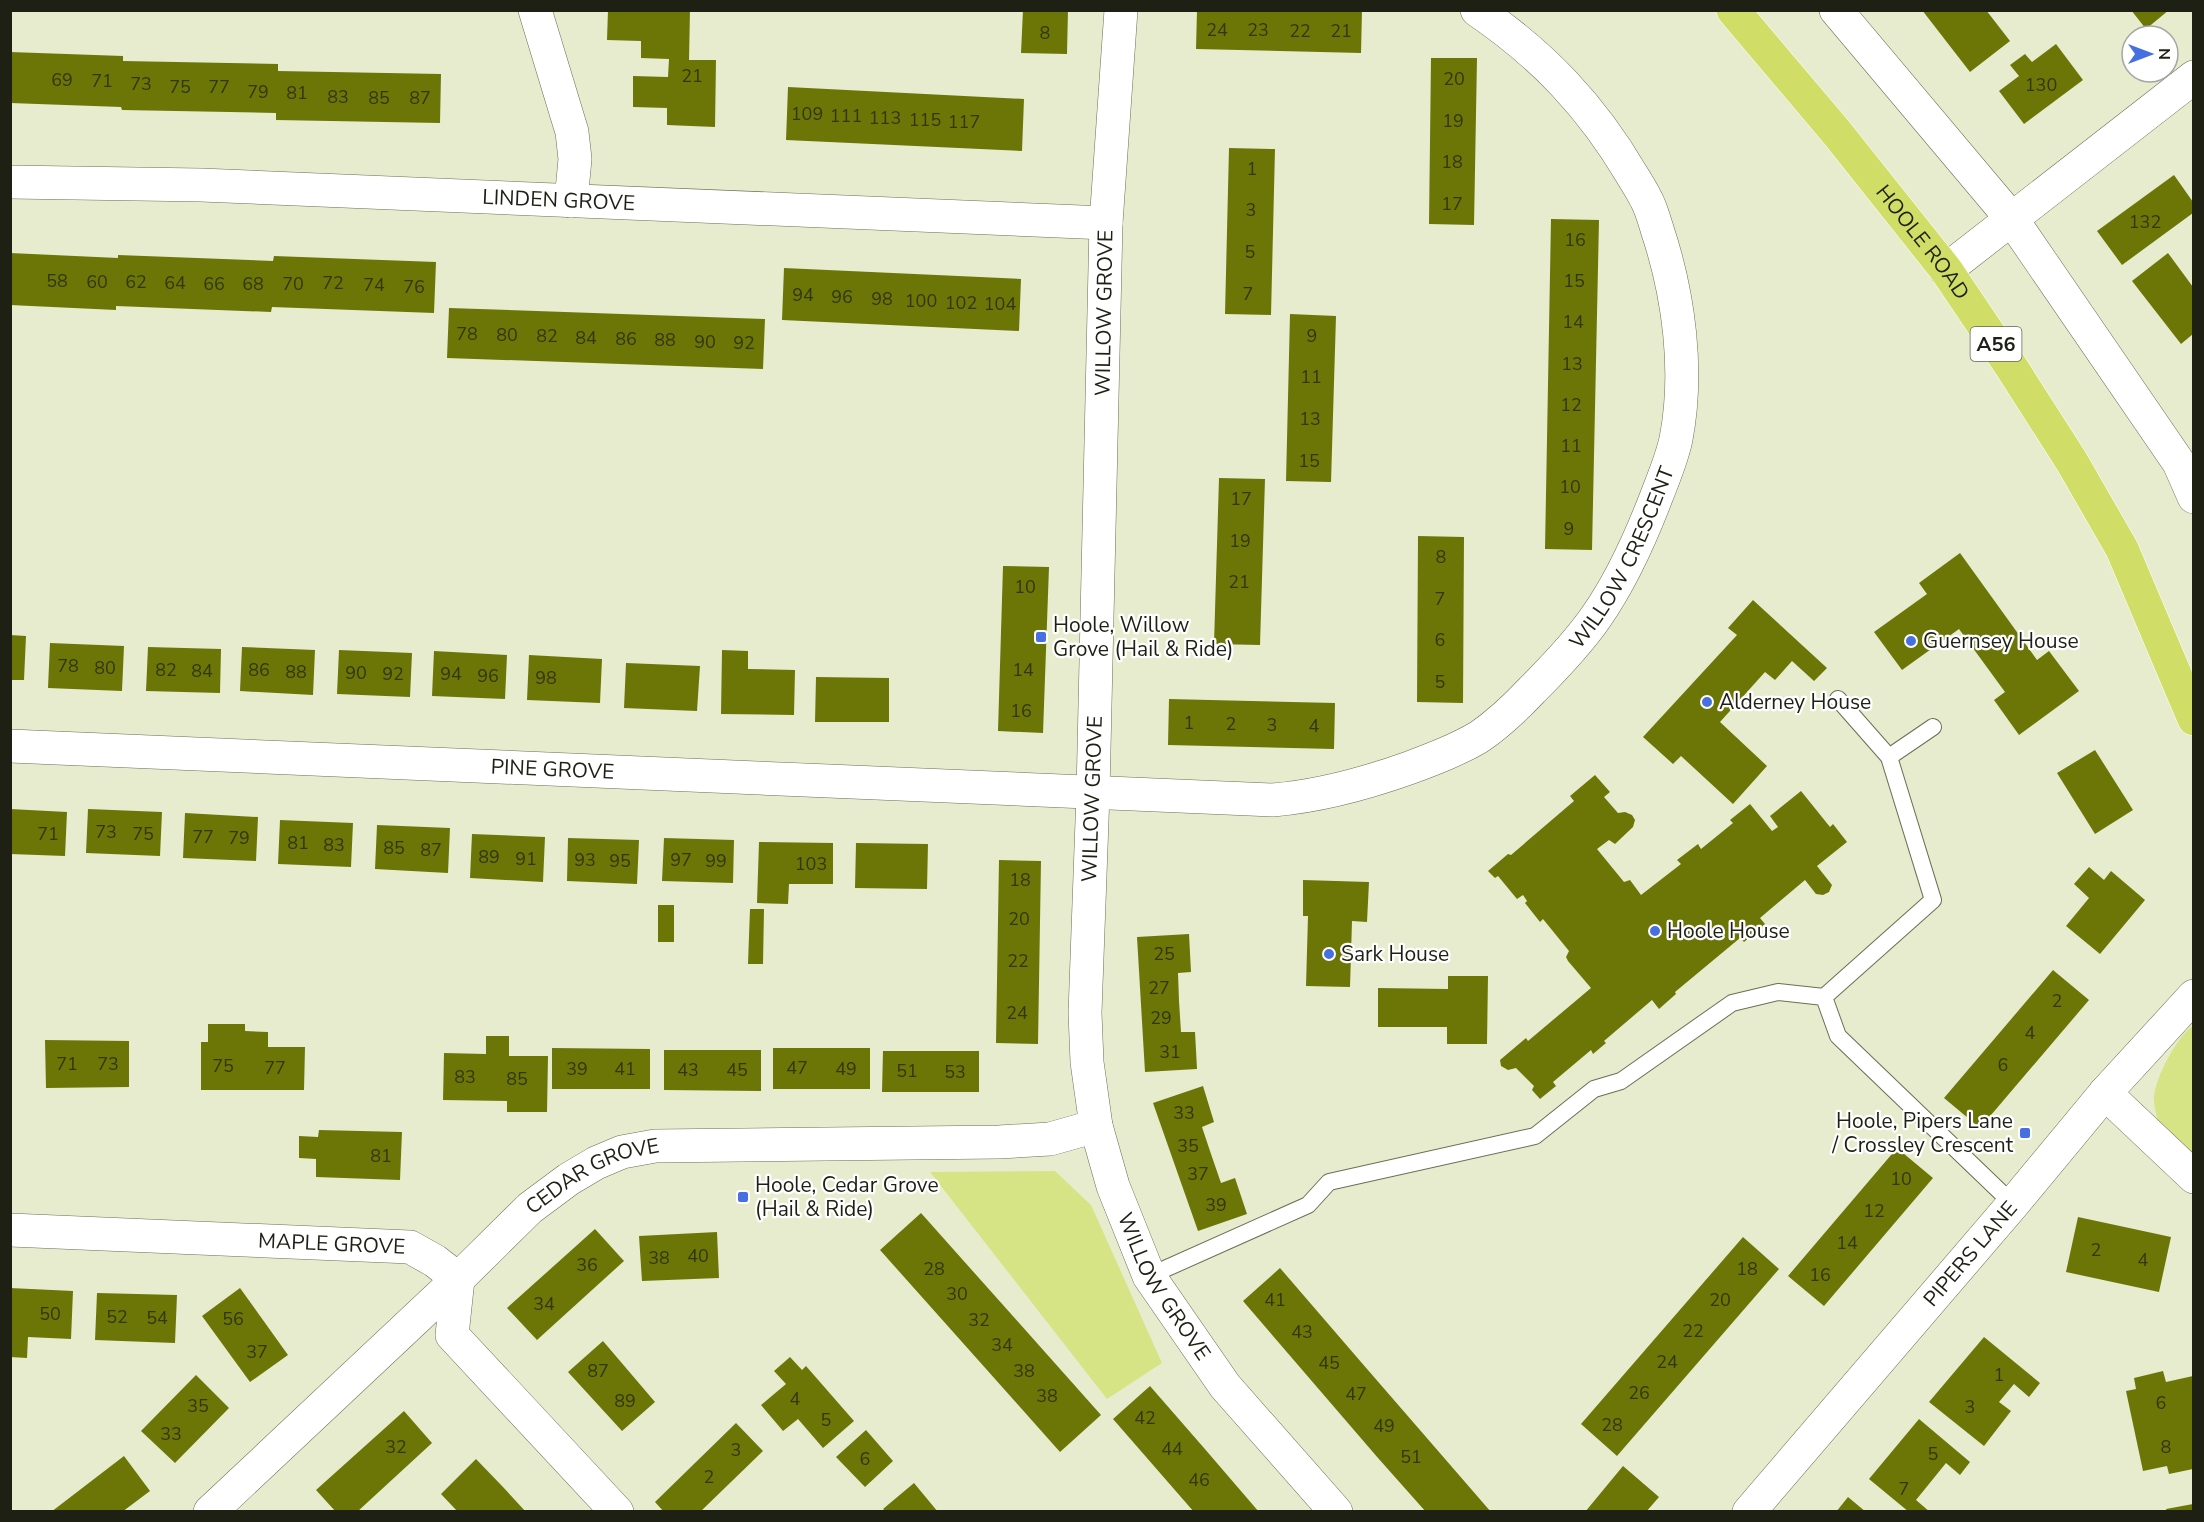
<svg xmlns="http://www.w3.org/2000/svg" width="2204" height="1522" font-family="'Nunito Sans',sans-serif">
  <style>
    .green { fill: #d6e485 }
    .building { fill: #6c7607 }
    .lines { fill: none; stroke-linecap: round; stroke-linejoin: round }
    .service-casing { stroke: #6a6f54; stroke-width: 18 }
    .minor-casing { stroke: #6a6f54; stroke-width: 34 }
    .trunk-casing { stroke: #fff; stroke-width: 34 }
    .service { stroke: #fff; stroke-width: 16 }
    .minor { stroke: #fff; stroke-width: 33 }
    .trunk { stroke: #d0de68; stroke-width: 33 }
    .poi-dot { fill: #4670e2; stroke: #fff; stroke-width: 2 }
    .labels { text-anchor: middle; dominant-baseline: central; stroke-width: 4.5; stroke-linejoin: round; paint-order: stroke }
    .number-label { font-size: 18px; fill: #323611 }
    .shield { fill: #fff; stroke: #62635a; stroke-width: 1.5 }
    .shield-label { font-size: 20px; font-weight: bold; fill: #1e2014 }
    .street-label { font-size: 21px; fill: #1e2014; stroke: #fff }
    .poi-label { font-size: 21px; fill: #1e2014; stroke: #fff; text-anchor: start }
  </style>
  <rect width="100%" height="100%" fill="#e7ecce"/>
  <!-- green -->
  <path class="green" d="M 2193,1026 L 2193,1156 L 2160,1129 C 2158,1119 2153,1106 2154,1096 C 2156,1077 2177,1036 2193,1026 Z
    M 1055,1171 L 1091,1205 L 1162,1363 L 1107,1399 L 930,1172 Z"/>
  <!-- building -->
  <path class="building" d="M 608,10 L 690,10 L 689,60 L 716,60 L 715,127 L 667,125 L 667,108 L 633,107 L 633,76 L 668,77 L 669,59 L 641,58 L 641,41 L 607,40 Z
    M 1023,10 L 1068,10 L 1067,54 L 1021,53 Z
    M 1197,10 L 1362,10 L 1361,53 L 1196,49 Z
    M 1922,10 L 1986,10 L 2010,41 L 1970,72 Z
    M 2131,10 L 2169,10 L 2146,29 Z
    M 2056,44 L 2083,80 L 2024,124 L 1999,91 L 2019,76 L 2010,65 L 2025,54 L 2032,62 Z
    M 10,52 L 123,56 L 123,61 L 278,64 L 278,71 L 441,74 L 440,123 L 276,120 L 276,113 L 122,110 L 121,107 L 10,103 Z
    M 1431,58 L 1477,58 L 1474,225 L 1429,224 Z
    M 788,87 L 1024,99 L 1022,151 L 786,140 Z
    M 1229,148 L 1275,149 L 1271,315 L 1225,314 Z
    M 2174,175 L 2193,202 L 2193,213 L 2122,265 L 2097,231 Z
    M 1551,219 L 1599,220 L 1592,550 L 1545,549 Z
    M 10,253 L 118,258 L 118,255 L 273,261 L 274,256 L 436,262 L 434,313 L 272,307 L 271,312 L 116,306 L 116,310 L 10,305 Z
    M 2168,253 L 2193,287 L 2193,334 L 2181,344 L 2132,281 Z
    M 784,268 L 1021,279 L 1019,331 L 782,320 Z
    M 449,308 L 765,319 L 763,369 L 447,358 Z
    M 1290,314 L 1336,316 L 1331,482 L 1286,481 Z
    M 1219,478 L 1265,479 L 1260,645 L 1214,644 Z
    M 1418,536 L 1464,537 L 1463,703 L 1417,702 Z
    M 1960,553 L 2037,660 L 2049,651 L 2079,691 L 2019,735 L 1994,700 L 2005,692 L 1959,629 L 1902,670 L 1874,632 L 1927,594 L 1919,583 Z
    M 1003,566 L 1049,567 L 1043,733 L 998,731 Z
    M 1753,600 L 1827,668 L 1814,681 L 1792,661 L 1775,680 L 1765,672 L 1720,722 L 1767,766 L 1733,804 L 1681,756 L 1673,764 L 1643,737 L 1737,635 L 1728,628 Z
    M 10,635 L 26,636 L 24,680 L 10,680 Z
    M 50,643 L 124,646 L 122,691 L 48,688 Z
    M 148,647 L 221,649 L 220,693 L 146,691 Z
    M 242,647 L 315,650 L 313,695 L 240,691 Z
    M 339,650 L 412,653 L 410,697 L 337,694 Z
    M 722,650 L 748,651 L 748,669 L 795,670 L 794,715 L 721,714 Z
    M 434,651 L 507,655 L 505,699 L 432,696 Z
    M 529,655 L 602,659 L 600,703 L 527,700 Z
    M 626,663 L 700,666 L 697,711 L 624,708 Z
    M 816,677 L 889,678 L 889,722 L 815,722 Z
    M 1169,699 L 1335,703 L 1334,749 L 1168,745 Z
    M 2095,750 L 2133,810 L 2095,834 L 2057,773 Z
    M 1595,775 L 1610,792 L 1604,797 L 1618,813 L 1625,812 L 1632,815 L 1635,820 L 1633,827 L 1615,844 L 1609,840 L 1597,849 L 1624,882 L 1630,880 L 1641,895 L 1681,864 L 1677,860 L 1698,844 L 1701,849 L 1733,823 L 1730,820 L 1750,804 L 1772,831 L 1778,827 L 1770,816 L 1801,791 L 1830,827 L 1833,824 L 1847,842 L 1817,866 L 1832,885 L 1829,892 L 1823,895 L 1816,894 L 1805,880 L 1760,918 L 1765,924 L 1744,942 L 1740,938 L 1675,992 L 1676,994 L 1659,1009 L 1652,1000 L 1604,1041 L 1606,1043 L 1593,1054 L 1591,1050 L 1553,1082 L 1556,1086 L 1540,1099 L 1532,1090 L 1534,1086 L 1516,1068 L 1508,1070 L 1501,1066 L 1500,1060 L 1526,1038 L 1528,1041 L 1591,988 L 1568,961 L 1566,957 L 1569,951 L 1543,919 L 1540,922 L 1525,903 L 1527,901 L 1523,895 L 1517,899 L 1498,876 L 1495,878 L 1488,871 L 1508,854 L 1511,855 L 1574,801 L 1570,796 Z
    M 10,809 L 67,812 L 65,856 L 10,854 Z
    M 88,809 L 162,812 L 160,856 L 86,853 Z
    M 185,813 L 258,817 L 256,861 L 183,858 Z
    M 280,820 L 353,823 L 351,867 L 278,864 Z
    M 377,825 L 450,828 L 448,873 L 375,869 Z
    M 472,834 L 545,837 L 543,882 L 470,878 Z
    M 568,838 L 639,840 L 637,884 L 567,881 Z
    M 664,838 L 734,840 L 733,883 L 662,881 Z
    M 759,842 L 833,843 L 833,884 L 789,884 L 788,904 L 757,903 Z
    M 856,843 L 928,844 L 927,889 L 855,888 Z
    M 999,860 L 1041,861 L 1038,1044 L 996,1043 Z
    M 2089,867 L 2104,880 L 2111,871 L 2145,900 L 2100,954 L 2066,926 L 2089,898 L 2074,884 Z
    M 1303,880 L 1369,882 L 1367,922 L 1352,921 L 1350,987 L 1306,986 L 1308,916 L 1303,916 Z
    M 658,905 L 674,905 L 674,942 L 658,942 Z
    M 750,909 L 764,909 L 763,964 L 748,964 Z
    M 1189,934 L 1191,972 L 1178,973 L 1179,1001 L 1181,1032 L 1195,1032 L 1197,1069 L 1145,1072 L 1137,937 Z
    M 2053,970 L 2089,1000 L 1980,1128 L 1944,1098 Z
    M 1448,976 L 1488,976 L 1487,1044 L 1447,1044 L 1447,1027 L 1378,1027 L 1378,988 L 1448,989 Z
    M 208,1024 L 245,1024 L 245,1031 L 268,1032 L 268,1047 L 305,1047 L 304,1090 L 201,1090 L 201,1042 L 208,1042 Z
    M 486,1036 L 509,1036 L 509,1056 L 548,1056 L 547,1112 L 507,1112 L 507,1101 L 443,1100 L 444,1053 L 486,1054 Z
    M 45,1040 L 129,1041 L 129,1087 L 46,1088 Z
    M 552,1048 L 650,1049 L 650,1089 L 552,1089 Z
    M 773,1048 L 870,1048 L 870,1089 L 773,1089 Z
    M 664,1050 L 761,1050 L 761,1091 L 664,1090 Z
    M 883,1051 L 979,1051 L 979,1092 L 882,1092 Z
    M 1203,1086 L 1214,1122 L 1202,1127 L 1211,1154 L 1221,1183 L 1235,1178 L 1247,1214 L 1198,1231 L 1153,1103 Z
    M 319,1130 L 402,1132 L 400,1180 L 316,1177 L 316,1159 L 299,1158 L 299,1136 L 318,1137 Z
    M 1897,1148 L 1933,1178 L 1824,1306 L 1788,1276 Z
    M 921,1213 L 1101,1415 L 1060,1452 L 880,1250 Z
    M 2078,1217 L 2171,1237 L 2159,1292 L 2066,1272 Z
    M 595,1229 L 624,1261 L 537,1340 L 507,1308 Z
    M 717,1232 L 719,1278 L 642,1281 L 639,1236 Z
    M 1743,1237 L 1779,1269 L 1617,1456 L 1581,1424 Z
    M 1280,1268 L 1361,1362 L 1491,1512 L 1426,1512 L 1378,1458 L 1243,1301 Z
    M 10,1288 L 73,1291 L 71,1339 L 28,1337 L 27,1358 L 10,1357 Z
    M 240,1288 L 288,1355 L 250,1382 L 202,1316 Z
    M 97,1293 L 177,1295 L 175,1343 L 95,1340 Z
    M 1984,1337 L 2040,1383 L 2029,1397 L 2014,1384 L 1999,1402 L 2011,1411 L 1984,1446 L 1929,1402 Z
    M 603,1341 L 655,1402 L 622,1431 L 568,1372 Z
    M 790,1357 L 802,1370 L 806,1366 L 854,1421 L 823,1448 L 798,1419 L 783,1431 L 761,1405 L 786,1384 L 774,1371 Z
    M 2163,1371 L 2166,1382 L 2193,1376 L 2193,1469 L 2169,1474 L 2167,1466 L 2143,1471 L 2126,1391 L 2136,1389 L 2134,1378 Z
    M 196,1375 L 229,1408 L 175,1463 L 141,1431 Z
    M 1150,1386 L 1204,1448 L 1259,1512 L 1194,1512 L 1113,1419 Z
    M 404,1411 L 432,1443 L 357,1512 L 336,1512 L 316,1490 Z
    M 1919,1419 L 1970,1462 L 1960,1475 L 1946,1463 L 1916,1500 L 1930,1512 L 1909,1512 L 1869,1479 Z
    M 736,1423 L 763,1451 L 700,1512 L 664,1512 L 655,1502 Z
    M 866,1430 L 893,1461 L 865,1487 L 836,1457 Z
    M 124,1456 L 150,1491 L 122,1512 L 51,1512 Z
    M 476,1459 L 503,1487 L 526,1512 L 458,1512 L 441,1494 Z
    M 1623,1466 L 1659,1497 L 1646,1512 L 1585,1512 Z
    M 914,1483 L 938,1512 L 886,1512 L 883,1509 Z
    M 1848,1497 L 1866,1512 L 1836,1512 Z
    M 2193,1504 L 2193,1512 L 2167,1512 L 2166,1509 Z"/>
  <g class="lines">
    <defs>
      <path id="service" d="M 1889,757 L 1933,727
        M 1824,997 L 1838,1036 L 2013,1204
        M 1149,1276 L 1308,1205 L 1329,1182 L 1535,1136 L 1594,1089 L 1621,1081 L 1732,1003 L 1778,992 L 1824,997 L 1933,900 L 1889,757 L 1838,699"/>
      <g id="minor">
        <path d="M 535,10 L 572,132 L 575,159 L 571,201"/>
        <path id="s1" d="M 1121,10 L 1106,223 L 1093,793 L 1085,1013 L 1087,1062 L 1096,1126 L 1113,1186 L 1149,1276 L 1225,1386 L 1336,1512"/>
        <path d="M 1836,10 L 2011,218 L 2179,463 L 2194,497"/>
        <path id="s2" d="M 10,182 L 201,185 L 1106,223"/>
        <path d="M 1946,270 L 2194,77"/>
        <path id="s3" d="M 10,746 L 1273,800 C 1321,796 1364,784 1409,768 C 1433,759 1457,750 1479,737 C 1498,724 1516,707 1532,690 C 1555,667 1578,643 1596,617 C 1622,580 1641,537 1657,495 C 1664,477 1672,458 1676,439 C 1689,371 1679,295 1657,229 C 1654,219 1651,208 1646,199 C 1642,191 1637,183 1632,175 C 1592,107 1543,55 1477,10"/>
        <path d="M 2105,1093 L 2194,1177"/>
        <path id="s4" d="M 10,1230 L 410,1247 L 435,1261 L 458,1279 L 452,1335 L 617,1512"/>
        <path id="s5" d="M 210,1512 L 458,1279 L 530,1208 L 569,1179 L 596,1163 L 622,1152 L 655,1146 L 999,1142 L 1050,1139 L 1096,1126"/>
        <path id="s6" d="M 1749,1512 L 2013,1204 L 2105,1093 L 2194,996"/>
      </g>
      <g id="trunk">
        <path id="s7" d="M 1733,10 L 1837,133 L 1946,270 L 2012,368 L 2072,462 L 2122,549 L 2194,719"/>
      </g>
    </defs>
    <!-- service casing -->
    <use href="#service" class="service-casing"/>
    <!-- minor casing -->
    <use href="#minor" class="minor-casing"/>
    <!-- trunk casing -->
    <use href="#trunk" class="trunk-casing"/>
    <!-- service -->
    <use href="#service" class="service"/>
    <!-- minor -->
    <use href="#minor" class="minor"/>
    <!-- trunk -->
    <use href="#trunk" class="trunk"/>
  </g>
  <!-- markers -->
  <g class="poi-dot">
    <rect x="1035" y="631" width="12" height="12" rx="3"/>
    <circle cx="1911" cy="641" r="6"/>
    <circle cx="1707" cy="702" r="6"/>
    <circle cx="1655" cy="931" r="6"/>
    <circle cx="1329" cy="954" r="6"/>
    <rect x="2019" y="1127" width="12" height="12" rx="3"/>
    <rect x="737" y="1191" width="12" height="12" rx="3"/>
  </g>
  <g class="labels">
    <!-- number labels -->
    <g class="number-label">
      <text x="1217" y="30">24</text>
      <text x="1258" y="30">23</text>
      <text x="1300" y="31">22</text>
      <text x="1341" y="31">21</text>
      <text x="1045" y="33">8</text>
      <text x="692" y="76">21</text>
      <text x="1454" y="79">20</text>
      <text x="62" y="80">69</text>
      <text x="102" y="81">71</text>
      <text x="141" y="84">73</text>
      <text x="2041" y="85">130</text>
      <text x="180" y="87">75</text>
      <text x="219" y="87">77</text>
      <text x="258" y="92">79</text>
      <text x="297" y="93">81</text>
      <text x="338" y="97">83</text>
      <text x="379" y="98">85</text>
      <text x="420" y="98">87</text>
      <text x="807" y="114">109</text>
      <text x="846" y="116">111</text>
      <text x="885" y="118">113</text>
      <text x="925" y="120">115</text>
      <text x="1453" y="121">19</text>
      <text x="964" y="122">117</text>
      <text x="1452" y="162">18</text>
      <text x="1252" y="169">1</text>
      <text x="1452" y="204">17</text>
      <text x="1251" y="210">3</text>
      <text x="2145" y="222">132</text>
      <text x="1575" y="240">16</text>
      <text x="1250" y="252">5</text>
      <text x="57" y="281">58</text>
      <text x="1574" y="281">15</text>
      <text x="97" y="282">60</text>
      <text x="136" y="282">62</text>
      <text x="175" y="283">64</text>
      <text x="333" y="283">72</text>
      <text x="214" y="284">66</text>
      <text x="253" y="284">68</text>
      <text x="293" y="284">70</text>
      <text x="374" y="285">74</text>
      <text x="414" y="287">76</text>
      <text x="1248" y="294">7</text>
      <text x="803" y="295">94</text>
      <text x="842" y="297">96</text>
      <text x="882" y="299">98</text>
      <text x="921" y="301">100</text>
      <text x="961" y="303">102</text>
      <text x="1000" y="304">104</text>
      <text x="1573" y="322">14</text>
      <text x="467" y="334">78</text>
      <text x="507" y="335">80</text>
      <text x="547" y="336">82</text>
      <text x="1312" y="336">9</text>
      <text x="586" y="338">84</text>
      <text x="626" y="339">86</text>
      <text x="665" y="340">88</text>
      <text x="705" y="342">90</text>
      <text x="744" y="343">92</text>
      <text x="1572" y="364">13</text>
      <text x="1311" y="377">11</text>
      <text x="1571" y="405">12</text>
      <text x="1310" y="419">13</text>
      <text x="1571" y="446">11</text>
      <text x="1309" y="461">15</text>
      <text x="1570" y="487">10</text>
      <text x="1241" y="499">17</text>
      <text x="1569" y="529">9</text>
      <text x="1240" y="541">19</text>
      <text x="1441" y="557">8</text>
      <text x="1239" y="582">21</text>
      <text x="1025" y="587">10</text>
      <text x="1440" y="599">7</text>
      <text x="1440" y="640">6</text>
      <text x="68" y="666">78</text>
      <text x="105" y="668">80</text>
      <text x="166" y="670">82</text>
      <text x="259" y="670">86</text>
      <text x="1023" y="670">14</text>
      <text x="202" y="671">84</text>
      <text x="296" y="672">88</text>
      <text x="356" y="673">90</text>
      <text x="393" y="674">92</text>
      <text x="451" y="674">94</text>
      <text x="488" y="676">96</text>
      <text x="546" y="678">98</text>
      <text x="1440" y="682">5</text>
      <text x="1021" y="711">16</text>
      <text x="1189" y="723">1</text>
      <text x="1231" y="724">2</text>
      <text x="1272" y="725">3</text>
      <text x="1314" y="726">4</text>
      <text x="106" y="832">73</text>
      <text x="48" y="834">71</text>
      <text x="143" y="834">75</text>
      <text x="203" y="837">77</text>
      <text x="239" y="838">79</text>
      <text x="298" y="843">81</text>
      <text x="334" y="845">83</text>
      <text x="394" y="848">85</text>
      <text x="431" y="850">87</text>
      <text x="489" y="857">89</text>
      <text x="526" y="859">91</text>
      <text x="585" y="860">93</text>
      <text x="681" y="860">97</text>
      <text x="620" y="861">95</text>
      <text x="716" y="861">99</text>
      <text x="811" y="864">103</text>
      <text x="1020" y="880">18</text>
      <text x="1019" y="919">20</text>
      <text x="1164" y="954">25</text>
      <text x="1018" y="961">22</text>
      <text x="1159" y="988">27</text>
      <text x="2057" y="1001">2</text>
      <text x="1017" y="1013">24</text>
      <text x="1161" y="1018">29</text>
      <text x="2030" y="1033">4</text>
      <text x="1170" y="1052">31</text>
      <text x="67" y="1064">71</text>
      <text x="108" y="1064">73</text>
      <text x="2003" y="1065">6</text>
      <text x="223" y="1066">75</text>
      <text x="275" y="1068">77</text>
      <text x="797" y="1068">47</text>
      <text x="577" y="1069">39</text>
      <text x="625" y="1069">41</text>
      <text x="846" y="1069">49</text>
      <text x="688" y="1070">43</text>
      <text x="737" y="1070">45</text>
      <text x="907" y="1071">51</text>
      <text x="955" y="1072">53</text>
      <text x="465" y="1077">83</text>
      <text x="517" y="1079">85</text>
      <text x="1184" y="1113">33</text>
      <text x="1188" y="1146">35</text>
      <text x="381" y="1156">81</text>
      <text x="1198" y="1174">37</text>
      <text x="1901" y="1179">10</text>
      <text x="1216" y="1205">39</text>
      <text x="1874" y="1211">12</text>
      <text x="1847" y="1243">14</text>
      <text x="2096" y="1250">2</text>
      <text x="698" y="1256">40</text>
      <text x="659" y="1258">38</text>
      <text x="2143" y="1260">4</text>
      <text x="587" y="1265">36</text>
      <text x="934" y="1269">28</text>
      <text x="1747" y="1269">18</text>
      <text x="1820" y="1275">16</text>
      <text x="957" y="1294">30</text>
      <text x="1275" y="1300">41</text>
      <text x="1720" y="1300">20</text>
      <text x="544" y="1304">34</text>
      <text x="50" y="1314">50</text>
      <text x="117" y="1317">52</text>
      <text x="157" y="1318">54</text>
      <text x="233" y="1319">56</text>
      <text x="979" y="1320">32</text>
      <text x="1693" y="1331">22</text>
      <text x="1302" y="1332">43</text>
      <text x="1002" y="1345">34</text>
      <text x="257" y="1352">37</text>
      <text x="1667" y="1362">24</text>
      <text x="1329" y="1363">45</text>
      <text x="598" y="1371">87</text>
      <text x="1024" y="1371">38</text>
      <text x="1999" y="1375">1</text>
      <text x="1639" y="1393">26</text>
      <text x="1356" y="1394">47</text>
      <text x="1047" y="1396">38</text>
      <text x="795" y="1399">4</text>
      <text x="625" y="1401">89</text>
      <text x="2161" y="1403">6</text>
      <text x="198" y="1406">35</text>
      <text x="1970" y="1407">3</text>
      <text x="1145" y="1418">42</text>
      <text x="826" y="1420">5</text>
      <text x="1612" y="1425">28</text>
      <text x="1384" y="1426">49</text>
      <text x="171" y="1434">33</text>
      <text x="396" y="1447">32</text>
      <text x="2166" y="1447">8</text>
      <text x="1172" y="1449">44</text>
      <text x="736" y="1450">3</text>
      <text x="1933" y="1454">5</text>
      <text x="1411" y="1457">51</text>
      <text x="865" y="1459">6</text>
      <text x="709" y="1477">2</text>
      <text x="1199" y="1480">46</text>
      <text x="1904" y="1489">7</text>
    </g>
    <!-- shield labels -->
    <rect class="shield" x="1970.5" y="327" width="51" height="34" rx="4.5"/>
    <g class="shield-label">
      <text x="1996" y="344">A56</text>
    </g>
    <!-- street labels -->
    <g class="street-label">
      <text stroke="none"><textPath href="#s2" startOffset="549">LINDEN GROVE</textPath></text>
      <text stroke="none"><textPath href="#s7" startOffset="300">HOOLE ROAD</textPath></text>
      <text transform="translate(1104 313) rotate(-89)">WILLOW GROVE</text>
      <text stroke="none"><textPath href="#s3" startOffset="1714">WILLOW CRESCENT</textPath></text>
      <text stroke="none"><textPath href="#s3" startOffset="543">PINE GROVE</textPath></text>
      <text transform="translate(1092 799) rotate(-88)">WILLOW GROVE</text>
      <text stroke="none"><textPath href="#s5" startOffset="513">CEDAR GROVE</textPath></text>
      <text stroke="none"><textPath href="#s4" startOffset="322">MAPLE GROVE</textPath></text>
      <text stroke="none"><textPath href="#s6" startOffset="340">PIPERS LANE</textPath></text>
      <text stroke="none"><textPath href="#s1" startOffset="1293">WILLOW GROVE</textPath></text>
    </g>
    <!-- poi labels -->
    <g class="poi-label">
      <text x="1053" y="625">Hoole, Willow<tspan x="1053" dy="24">Grove (Hail &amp; Ride)</tspan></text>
      <text x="1923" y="641">Guernsey House</text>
      <text x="1719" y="702">Alderney House</text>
      <text x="1667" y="931">Hoole House</text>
      <text x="1341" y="954">Sark House</text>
      <text x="2013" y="1121" text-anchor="end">Hoole, Pipers Lane<tspan x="2013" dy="24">/ Crossley Crescent</tspan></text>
      <text x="755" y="1185">Hoole, Cedar Grove<tspan x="755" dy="24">(Hail &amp; Ride)</tspan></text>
    </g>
  </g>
  <!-- border -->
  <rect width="2204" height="1522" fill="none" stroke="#1e2014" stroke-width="24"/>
  <!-- north arrow -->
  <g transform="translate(2150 54) rotate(90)"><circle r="28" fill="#ffffff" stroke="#a5a6a1" stroke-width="1.5"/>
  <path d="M0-4.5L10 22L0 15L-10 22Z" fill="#4670e2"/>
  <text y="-9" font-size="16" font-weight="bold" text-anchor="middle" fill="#1e2014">N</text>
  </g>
</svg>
